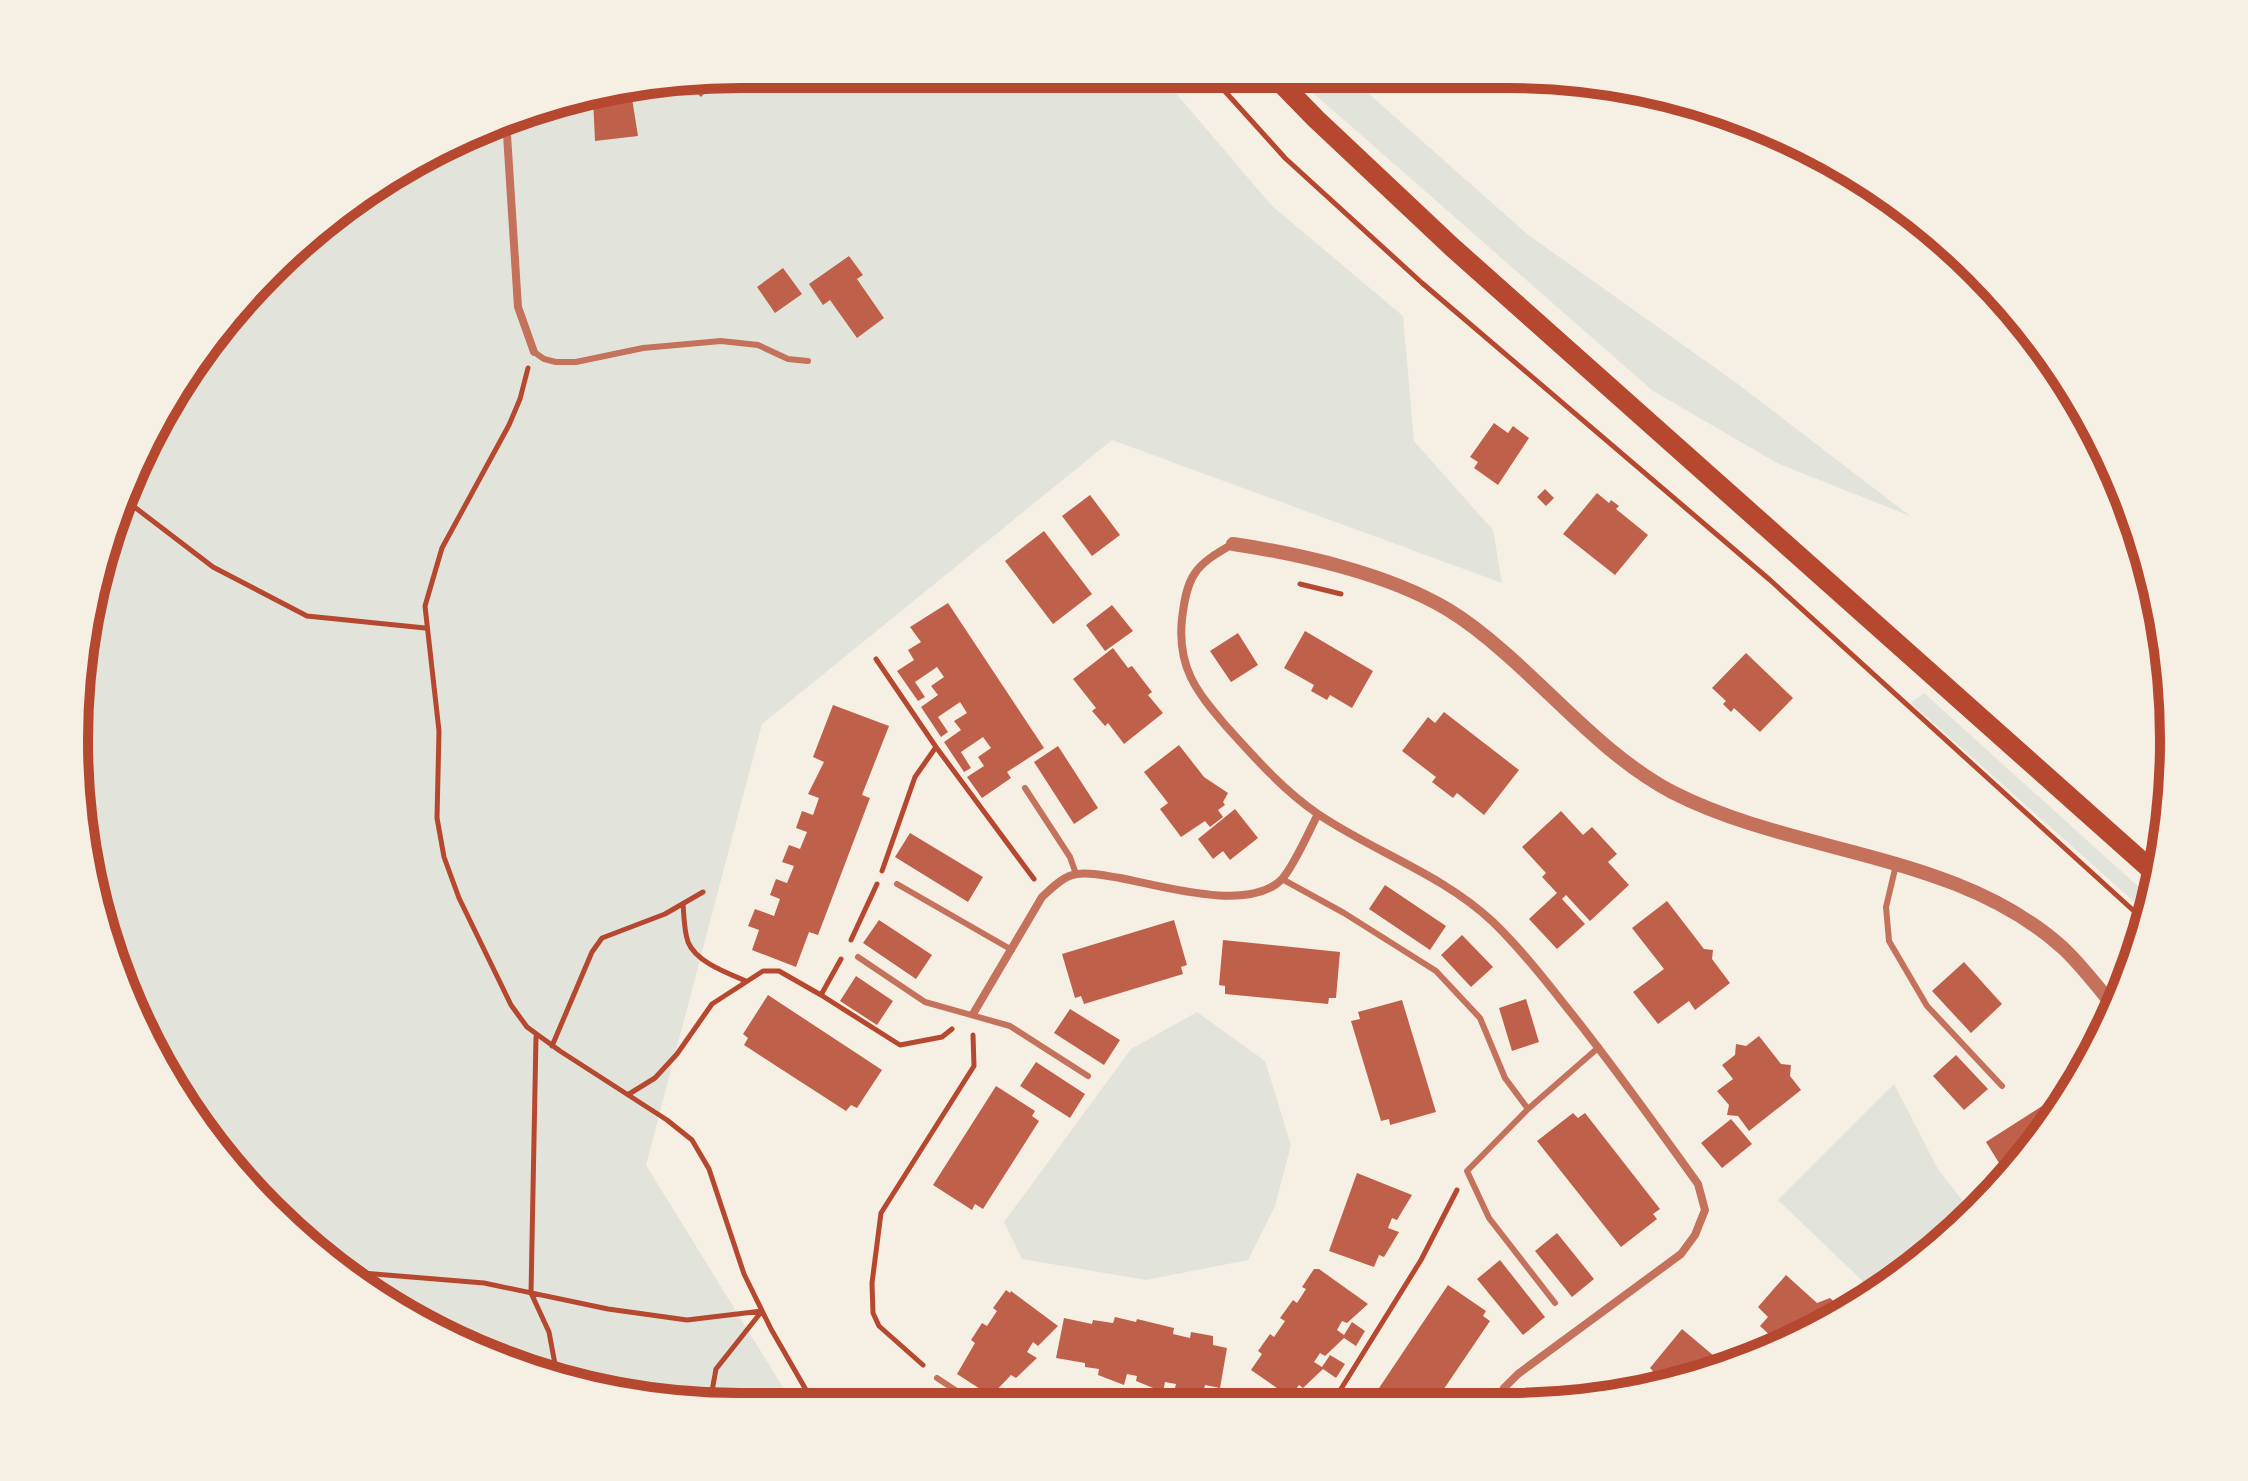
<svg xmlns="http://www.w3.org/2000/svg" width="2248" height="1481" font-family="Commissioner,sans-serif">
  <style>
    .green { fill: #e2e4dc }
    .building { fill: #bf614a }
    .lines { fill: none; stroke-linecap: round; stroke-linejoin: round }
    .path { stroke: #b5482f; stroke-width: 5 }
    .service { stroke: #c5725c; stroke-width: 6 }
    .minor { stroke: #c5725c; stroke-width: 8 }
    .tertiary { stroke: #c5725c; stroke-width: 14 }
    .primary { stroke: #b5482f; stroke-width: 20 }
    .rim { fill: none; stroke: #b5482f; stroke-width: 10 }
  </style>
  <rect width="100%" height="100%" fill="#f6efe4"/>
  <!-- green -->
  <path class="green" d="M 741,74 L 1162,77 L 1272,206 L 1403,316 L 1414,441 L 1493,530 L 1502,583 L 1112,440 L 762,724 L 646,1165 L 792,1402 L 654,1401 L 485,1356 L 301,1242 L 186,1110 L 97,913 L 75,697 L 110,526 L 212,334 L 370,187 L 527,109 Z
    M 1296,78 L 1351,78 L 1527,234 L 1738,384 L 1910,516 L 1777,463 L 1653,391 Z
    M 1924,693 L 2152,899 L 2148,914 L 1911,703 Z
    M 1197,1012 L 1265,1061 L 1291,1145 L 1275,1206 L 1248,1260 L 1146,1280 L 1022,1259 L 1004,1222 L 1131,1049 Z
    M 1894,1084 L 1938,1169 L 1973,1214 L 1914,1269 L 1875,1293 L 1778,1200 Z"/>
  <!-- building -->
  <path class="building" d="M 720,77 L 701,97 L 686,83 Z
    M 631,92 L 638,136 L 595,141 L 593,98 Z
    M 849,256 L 863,275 L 857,279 L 884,318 L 857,338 L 830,300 L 823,305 L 809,284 Z
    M 783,268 L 802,294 L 775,313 L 757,287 Z
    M 1494,423 L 1508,433 L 1513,426 L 1529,438 L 1498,485 L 1474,468 L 1478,462 L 1470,457 Z
    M 1545,489 L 1554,498 L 1546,506 L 1537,497 Z
    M 1597,493 L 1609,503 L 1611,500 L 1619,506 L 1616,509 L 1648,535 L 1615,575 L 1563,534 Z
    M 1090,495 L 1120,535 L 1092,556 L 1062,516 Z
    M 1044,531 L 1092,594 L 1053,624 L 1005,561 Z
    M 948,603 L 1044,748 L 1007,772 L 1011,778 L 982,798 L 967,777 L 984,766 L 978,757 L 991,748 L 983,737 L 961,752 L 971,768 L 964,772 L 944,742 L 961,730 L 954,721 L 967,713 L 960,702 L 938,717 L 948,732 L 941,737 L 921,707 L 938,695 L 931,686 L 944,677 L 937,667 L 915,682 L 925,697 L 918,701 L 897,671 L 914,660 L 908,650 L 921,642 L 910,627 Z
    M 1112,605 L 1133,631 L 1105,651 L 1086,625 Z
    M 1305,631 L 1373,671 L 1352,708 L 1330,695 L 1327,700 L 1311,691 L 1314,685 L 1284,668 Z
    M 1238,633 L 1258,665 L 1231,682 L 1210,651 Z
    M 1113,648 L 1128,668 L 1132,666 L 1152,692 L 1148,695 L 1163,713 L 1124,744 L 1108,723 L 1105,726 L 1092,711 L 1096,708 L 1073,679 Z
    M 1746,653 L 1793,698 L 1760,732 L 1734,708 L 1731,712 L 1723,704 L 1726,701 L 1712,688 Z
    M 833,705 L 889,726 L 862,795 L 870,798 L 818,935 L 809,932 L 796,967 L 752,950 L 759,930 L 748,926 L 755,909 L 774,916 L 780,899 L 770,895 L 776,879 L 787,883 L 794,866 L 782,862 L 789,845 L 800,849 L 807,832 L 796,828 L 802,811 L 813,815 L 819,798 L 808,794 L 824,762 L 813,757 Z
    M 1444,712 L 1519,770 L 1484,815 L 1457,793 L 1453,798 L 1432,782 L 1436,777 L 1402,751 L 1428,717 L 1435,723 Z
    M 1179,745 L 1204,777 L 1228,793 L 1223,802 L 1225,805 L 1218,810 L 1223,817 L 1210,827 L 1205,821 L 1181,837 L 1160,809 L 1168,803 L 1144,772 Z
    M 1058,746 L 1098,808 L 1074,824 L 1034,762 Z
    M 1235,809 L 1258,838 L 1230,860 L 1223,851 L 1213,859 L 1198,839 Z
    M 1561,811 L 1583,835 L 1592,827 L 1617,854 L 1608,862 L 1629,885 L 1590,921 L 1566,895 L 1562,899 L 1585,924 L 1557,949 L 1529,919 L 1557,893 L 1542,877 L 1546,873 L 1522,847 Z
    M 910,833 L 983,877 L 968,902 L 895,857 Z
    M 1385,885 L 1446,926 L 1430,950 L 1369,909 Z
    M 1667,901 L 1704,949 L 1713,950 L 1712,959 L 1730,983 L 1695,1010 L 1689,1001 L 1658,1024 L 1633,992 L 1664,969 L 1632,928 Z
    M 879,920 L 932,955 L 916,979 L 863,943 Z
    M 1174,920 L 1187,965 L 1181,967 L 1183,974 L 1084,1004 L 1081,996 L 1075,998 L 1062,954 Z
    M 1462,935 L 1493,967 L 1471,987 L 1441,955 Z
    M 1223,940 L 1340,952 L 1336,998 L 1329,998 L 1328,1004 L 1225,994 L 1225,986 L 1219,985 Z
    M 1964,962 L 2002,1004 L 1971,1033 L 1932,991 Z
    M 856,976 L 893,1001 L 877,1025 L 840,1001 Z
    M 768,995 L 882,1070 L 857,1108 L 851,1105 L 846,1111 L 744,1045 L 748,1038 L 743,1034 Z
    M 1526,999 L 1539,1042 L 1512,1051 L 1499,1008 Z
    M 1402,1000 L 1436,1112 L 1390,1125 L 1389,1119 L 1381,1121 L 1351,1021 L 1360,1019 L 1358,1012 Z
    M 1070,1009 L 1120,1040 L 1104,1065 L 1054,1033 Z
    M 1759,1036 L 1781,1064 L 1791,1065 L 1790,1076 L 1801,1090 L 1749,1131 L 1738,1116 L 1727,1115 L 1729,1105 L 1717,1091 L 1733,1079 L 1722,1065 L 1735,1055 L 1736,1044 L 1746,1046 Z
    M 1956,1055 L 1988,1089 L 1964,1110 L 1933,1076 Z
    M 1036,1062 L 1085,1094 L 1070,1118 L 1020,1086 Z
    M 996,1086 L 1035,1111 L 1032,1116 L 1039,1121 L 983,1209 L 975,1204 L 972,1210 L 933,1185 Z
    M 2050,1101 L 2057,1112 L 2009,1179 L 1986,1142 Z
    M 1573,1113 L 1578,1118 L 1585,1113 L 1660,1209 L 1653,1214 L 1657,1219 L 1621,1247 L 1537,1141 Z
    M 1731,1119 L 1752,1144 L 1722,1168 L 1701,1143 Z
    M 1357,1173 L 1412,1195 L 1397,1220 L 1392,1218 L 1388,1228 L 1399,1232 L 1384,1257 L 1379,1255 L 1374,1267 L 1329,1251 Z
    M 1557,1233 L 1594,1279 L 1572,1297 L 1535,1251 Z
    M 1500,1260 L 1545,1317 L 1523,1335 L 1477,1279 Z
    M 1314,1269 L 1319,1269 L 1368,1304 L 1347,1323 L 1342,1321 L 1337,1330 L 1344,1335 L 1352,1322 L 1365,1331 L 1356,1346 L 1344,1338 L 1325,1356 L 1320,1353 L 1314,1362 L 1322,1367 L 1330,1355 L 1345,1364 L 1336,1378 L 1323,1369 L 1303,1388 L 1299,1385 L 1290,1397 L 1251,1370 L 1262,1354 L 1258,1351 L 1270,1334 L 1274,1337 L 1285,1321 L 1280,1318 L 1293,1300 L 1297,1303 L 1306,1289 L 1302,1287 Z
    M 1786,1275 L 1817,1303 L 1830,1298 L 1845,1312 L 1812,1332 L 1807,1327 L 1795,1341 L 1783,1330 L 1775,1340 L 1760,1326 L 1768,1317 L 1758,1307 Z
    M 1448,1285 L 1486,1311 L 1483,1316 L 1490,1321 L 1433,1405 L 1384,1405 L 1373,1397 Z
    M 1006,1290 L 1010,1293 L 1011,1291 L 1058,1326 L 1038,1346 L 1033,1342 L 1027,1352 L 1037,1358 L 1016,1378 L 1011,1375 L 991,1396 L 957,1374 L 975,1343 L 971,1340 L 982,1323 L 987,1326 L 997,1311 L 993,1308 Z
    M 1115,1317 L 1136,1322 L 1137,1319 L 1174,1328 L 1173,1334 L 1190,1338 L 1191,1332 L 1213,1336 L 1213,1345 L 1227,1348 L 1220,1388 L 1205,1385 L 1201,1399 L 1175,1388 L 1176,1384 L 1165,1382 L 1163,1392 L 1136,1381 L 1137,1376 L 1127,1374 L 1124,1385 L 1098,1375 L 1099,1369 L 1085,1367 L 1085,1363 L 1056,1358 L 1064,1318 L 1092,1324 L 1093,1320 L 1113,1323 Z
    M 1682,1329 L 1714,1356 L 1695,1378 L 1680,1384 L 1649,1389 L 1643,1384 L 1653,1371 L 1650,1368 Z
    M 1635,1380 L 1645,1390 L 1621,1394 Z
    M 1607,1381 L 1621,1394 L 1590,1399 Z
    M 924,1388 L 934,1403 L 902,1403 Z
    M 1344,1397 L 1356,1405 L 1339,1405 Z"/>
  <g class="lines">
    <!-- path -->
    <path class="path" d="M 1212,77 L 1285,158 L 1422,283 L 1770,580 L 2146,922
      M 528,368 L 520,399 L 509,425 L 442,548 L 425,606 L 439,731 L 437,818 L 444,857 L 459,898 L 511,1005 L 527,1027 L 560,1051 L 667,1120 L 692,1140 L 709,1169 L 744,1274 L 771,1329 L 813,1402
      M 124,499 L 213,567 L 307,616 L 425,628
      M 1300,584 L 1341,594
      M 876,659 L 936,747 L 1034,879
      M 882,871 L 915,777 L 936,747
      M 683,904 C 684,916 684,931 688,942 C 696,962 727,973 746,981
      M 851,940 L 877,884
      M 841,959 L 821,995 L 900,1045 L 942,1037 L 952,1029
      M 536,1037 L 531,1293 L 549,1332 L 557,1375
      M 552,1046 L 592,952 L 602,938 L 665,914 L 703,892
      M 629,1094 L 655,1078 L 677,1054 L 712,1004 L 763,971 L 779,971 L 821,995
      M 350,1272 L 484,1283 L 608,1309 L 687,1320 L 762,1311 L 716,1369 L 710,1402
      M 923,1365 L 879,1326 L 873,1313 L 872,1283 L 881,1213 L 974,1066 L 973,1035
      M 1331,1405 L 1421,1260 L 1457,1190"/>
    <!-- service -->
    <path class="service" d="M 534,352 L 544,359 L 556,362 L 576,362 L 643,348 L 721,341 L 758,345 L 788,359 L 808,361
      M 1025,788 L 1070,857 L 1076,874
      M 1896,865 L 1886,907 L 1889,941 L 1927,1006 L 2002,1086
      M 1282,879 L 1344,913 L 1436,971 L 1480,1018 L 1505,1078 L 1528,1109
      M 897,884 L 1012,950
      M 858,957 L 925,1002 L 1010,1026 L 1088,1076
      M 1555,1303 L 1489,1218 L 1467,1171 L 1528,1109 L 1599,1047
      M 937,1378 L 975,1403"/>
    <!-- minor -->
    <path class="minor" d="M 506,119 L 518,307 L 534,352
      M 1233,544 C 1195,565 1187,575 1182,619 C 1177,667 1196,691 1226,726 C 1255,758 1282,789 1318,814 C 1374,852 1442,874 1493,922 C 1519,947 1542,976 1564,1004 C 1611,1062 1654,1123 1698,1184 L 1705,1210 L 1695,1235 L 1681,1254 L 1518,1374 L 1504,1388 L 1494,1405
      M 973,1014 L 1042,897 C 1052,888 1063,876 1077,874 C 1091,872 1107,876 1120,878 C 1162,886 1250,913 1282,879 C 1294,866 1309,831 1318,814"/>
    <!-- tertiary -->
    <path class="tertiary" d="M 1233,544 C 1301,554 1388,574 1447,609 C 1467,621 1487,637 1505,653 C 1559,700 1608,758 1672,792 C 1797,856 1955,851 2063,948 C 2082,966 2098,987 2115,1008"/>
    <!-- primary -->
    <path class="primary" d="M 1276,78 L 1316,119 L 1452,247 L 2157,875"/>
  </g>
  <!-- crop -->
  <path d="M0 0H2248V1481H0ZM740 88H1508A652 652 0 0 1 2160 740V741A652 652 0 0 1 1508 1393H740A652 652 0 0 1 88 741V740A652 652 0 0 1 740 88Z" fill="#f6efe4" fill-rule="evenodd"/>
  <path class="rim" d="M740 88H1508A652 652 0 0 1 2160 740V741A652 652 0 0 1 1508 1393H740A652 652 0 0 1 88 741V740A652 652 0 0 1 740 88Z"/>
</svg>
